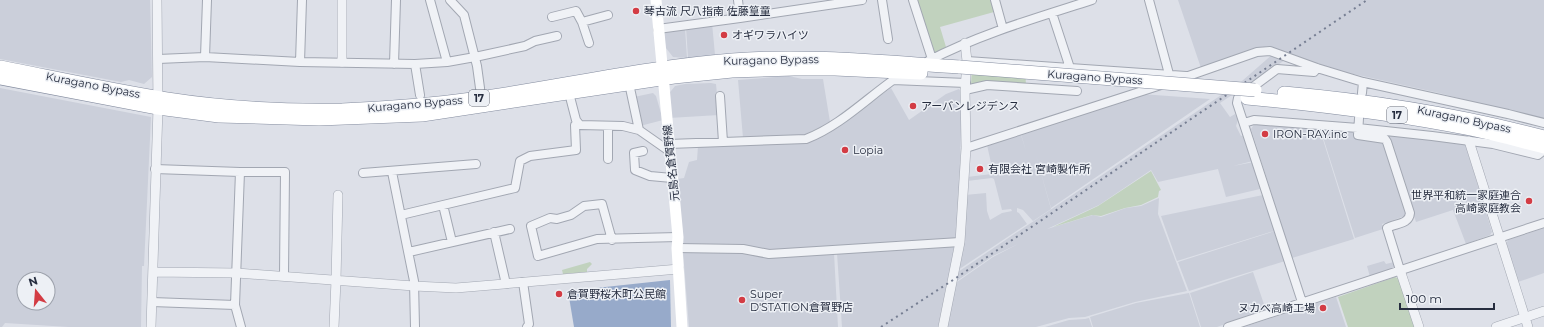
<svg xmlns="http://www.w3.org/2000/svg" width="1544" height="327" font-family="Montserrat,'Noto Sans JP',sans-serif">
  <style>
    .built { fill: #cbcfda; fill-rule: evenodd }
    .green { fill: #c1d2be }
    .water { fill: #97aaca }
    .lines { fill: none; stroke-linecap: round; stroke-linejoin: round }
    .minor-casing { stroke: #a2a7b2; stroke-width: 10 }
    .tertiary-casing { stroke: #a2a7b2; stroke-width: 10 }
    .trunk-casing { stroke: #848c9f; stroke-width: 14 }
    .minor { stroke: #f0f2f6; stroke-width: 8 }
    .tertiary { stroke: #f0f2f6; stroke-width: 9 }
    .secondary { stroke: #fff; stroke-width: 11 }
    .trunk { stroke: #fff; stroke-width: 13 }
    .rail { stroke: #767e92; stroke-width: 2; stroke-dasharray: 2 4; stroke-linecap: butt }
    .trunk-bridge-casing { stroke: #848c9f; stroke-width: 14; stroke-linecap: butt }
    .trunk-bridge { stroke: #fff; stroke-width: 13 }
    .poi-dot { fill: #d33c44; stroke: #edf0f5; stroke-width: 1.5 }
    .labels { text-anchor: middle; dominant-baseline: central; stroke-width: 3; stroke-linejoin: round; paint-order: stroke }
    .shield { fill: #edf0f5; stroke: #626876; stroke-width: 1 }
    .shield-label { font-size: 10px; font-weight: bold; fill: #262d3f }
    .poi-label { font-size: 11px; fill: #262d3f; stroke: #edf0f5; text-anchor: start }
    .street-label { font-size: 11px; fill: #262d3f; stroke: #edf0f5 }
  </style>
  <rect width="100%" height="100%" fill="#dde0e8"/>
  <!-- built -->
  <path class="built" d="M 0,0 L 150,0 L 152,77 L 144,84 L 129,80 L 121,82 L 0,59 Z
    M 1178,0 L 1544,0 L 1544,120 L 1439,93 L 1340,71 L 1291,56 L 1220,103 L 1230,117 L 1235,114 L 1238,120 L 1236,126 L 1241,136 L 1245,135 L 1253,161 L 1233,166 L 1254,162 L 1262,187 L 1260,189 L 1226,197 L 1218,169 L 1158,182 L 1151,170 L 1099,205 L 1047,229 L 1093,215 L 1101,217 L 1126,208 L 1141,206 L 1159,198 L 1158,214 L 1187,291 L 1135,302 L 1085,317 L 1069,318 L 1036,327 L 946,327 L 957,282 L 993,257 L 1018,244 L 993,256 L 951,285 L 940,327 L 842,327 L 837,253 L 957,245 L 952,276 L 1242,81 L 1274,53 L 1276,50 L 1268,46 L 1201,68 Z
    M 712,23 L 715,55 L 688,58 L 686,27 Z
    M 685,28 L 687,58 L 673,57 L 666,48 L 663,31 Z
    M 789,76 L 802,79 L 823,79 L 830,122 L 816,133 L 806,136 L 743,138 L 738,80 Z
    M 711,83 L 716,84 L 719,115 L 669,118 L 667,96 L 675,86 L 685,84 Z
    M 0,88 L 151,117 L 144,266 L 142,266 L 141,327 L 69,327 L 5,323 L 2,327 L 0,327 ZM 24,279 L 48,279 L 48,303 L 24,303 Z
    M 891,88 L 909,120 L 946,94 L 959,89 L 962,93 L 958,239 L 770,253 L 684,245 L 677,179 L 684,178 L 689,162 L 697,160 L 698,146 L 815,140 Z
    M 653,93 L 656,96 L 663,120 L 640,126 L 634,97 Z
    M 1141,94 L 1210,99 L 1051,208 L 1035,152 L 1051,209 L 1033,221 L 1023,210 L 1017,208 L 1017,212 L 1019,213 L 1027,224 L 958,270 L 965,195 L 986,193 L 987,211 L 990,220 L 1002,213 L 1012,211 L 1011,209 L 1002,210 L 994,179 L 992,178 L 967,181 L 967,177 L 992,174 L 1015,166 L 993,172 L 987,145 L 1021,135 L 1026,151 L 1021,134 Z
    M 1255,123 L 1320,130 L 1354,239 L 1292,258 L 1251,129 Z
    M 1321,131 L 1353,132 L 1354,138 L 1380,141 L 1384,144 L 1407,212 L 1405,216 L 1382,224 L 1383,229 L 1355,238 Z
    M 1388,135 L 1465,143 L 1492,232 L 1490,235 L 1466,244 L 1453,210 L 1416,222 Z
    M 1263,195 L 1274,231 L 1177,261 L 1161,216 Z
    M 1544,228 L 1544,273 L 1518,282 L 1506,244 L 1508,240 Z
    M 1275,231 L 1285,261 L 1189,291 L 1178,262 Z
    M 727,251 L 735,253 L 750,253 L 753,255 L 834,253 L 838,327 L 689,327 L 683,252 Z
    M 1384,261 L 1386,264 L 1394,262 L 1395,267 L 1392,270 L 1370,277 L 1367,266 Z
    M 1253,272 L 1266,310 L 1217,327 L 1201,327 L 1190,293 Z
    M 1189,293 L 1200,327 L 1093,327 L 1090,317 L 1136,303 Z
    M 1336,297 L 1346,327 L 1244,327 Z
    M 1089,318 L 1092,327 L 1045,327 L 1069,320 L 1085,319 Z"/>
  <!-- green -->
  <path class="green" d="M 916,0 L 992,0 L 994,12 L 940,27 L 946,47 L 937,53 L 932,52 Z
    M 972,64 L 1025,69 L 1026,85 L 971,86 Z
    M 1151,171 L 1161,190 L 1159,191 L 1158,197 L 1141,205 L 1125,208 L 1101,216 L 1092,215 L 1053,227 L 1098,206 Z
    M 590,262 L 592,264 L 587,269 L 587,272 L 563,274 L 562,270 Z
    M 1395,277 L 1400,279 L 1415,327 L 1348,327 L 1338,297 Z"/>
  <!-- water -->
  <path class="water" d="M 670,280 L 671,327 L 574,327 L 568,291 Z"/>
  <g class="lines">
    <defs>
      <path id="minor" d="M 430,0 L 447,62
        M 450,0 L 464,15 L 477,66 L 480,88
        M 738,0 L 740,18
        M 882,0 L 888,39
        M 913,0 L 932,59
        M 995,0 L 1003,29
        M 1149,0 L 1169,74
        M 1052,13 L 1070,68
        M 552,17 L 576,11 L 582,22 L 589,43
        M 582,22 L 608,15
        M 658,29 L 740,18 L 862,0
        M 205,57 L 207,0
        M 158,59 L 205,57 L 300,62 L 415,64 L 447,62 L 475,57 L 525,46 L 535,41 L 557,36
        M 928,61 C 980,34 1036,18 1092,0
        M 967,61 L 1186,76
        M 300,62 L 302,0
        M 394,64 L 396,0
        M 415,64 L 420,95
        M 893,80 L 966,83
        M 1174,81 L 1257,52 L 1270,51 L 1317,68 L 1363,82 L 1508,114 L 1544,123
        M 630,88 L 639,130
        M 965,90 L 987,85 L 1077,91
        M 569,93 L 576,120 L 580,125 L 623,126 L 639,130 L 669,151
        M 1362,93 L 1363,82
        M 720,96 L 723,142
        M 1359,118 L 1358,135 L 1385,139 L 1387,142 L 1410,213 C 1409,225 1395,223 1387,228 L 1400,270
        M 1244,123 L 1254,120 L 1358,128 L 1432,136 L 1493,144 L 1538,155 L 1544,150
        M 608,126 L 608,159
        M 669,144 L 806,139 C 840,126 867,98 896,78
        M 966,148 L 1161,85
        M 643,151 L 634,153 L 635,170 L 650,176 L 672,178
        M 155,169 L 240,172
        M 392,172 L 414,281 L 415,327
        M 363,173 L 476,164
        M 443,205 L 452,242
        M 401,215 L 515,188 L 520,161 L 530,156 L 576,150 L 575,125 L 578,123
        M 494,232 L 506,284
        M 612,240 L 602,204 L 584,206 L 571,215 L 557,219 L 550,218 L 531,226 L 538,256 L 597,239 L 678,237
        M 677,248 L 743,249 L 769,254 L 960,242
        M 409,252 L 510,229
        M 523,282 L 529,324 L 527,327
        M 152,302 L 235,305
        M 1302,302 L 1237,103 L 1238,98 L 1277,69 L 1314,72 L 1317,68
        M 241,327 L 235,305 L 240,172 L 285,172 L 284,275
        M 1228,327 L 1544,223"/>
      <path id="tertiary" d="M 342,62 L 342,0
        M 1469,141 L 1528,327
        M 1400,270 L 1419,327
        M 153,272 L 237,273 L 414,286 L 456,288 L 679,269
        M 151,327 L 158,108 L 157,0
        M 334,327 L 336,280 L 338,195
        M 943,327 L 960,242 L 966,148 L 965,90 L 967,61 L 965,43
        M 1496,327 L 1544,311"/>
      <path id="trunk" d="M 0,67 C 56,78 111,90 167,99 C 225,108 283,111 342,110 C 385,108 429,105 472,99 C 559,87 644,67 732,60 C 808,54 884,62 960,67
        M 0,78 L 158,108 L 219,116 L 319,119 L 422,115 L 674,77 L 732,71 L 794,69 L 835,69 L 921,73
        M 1284,93 C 1374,101 1457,114 1544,137
        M 1247,98 C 1322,105 1396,114 1470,129 C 1495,134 1520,141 1544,147"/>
    </defs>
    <!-- minor casing -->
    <use href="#minor" class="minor-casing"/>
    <!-- tertiary casing -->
    <use href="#tertiary" class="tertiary-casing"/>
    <!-- trunk casing -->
    <use href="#trunk" class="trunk-casing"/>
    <!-- minor -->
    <use href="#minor" class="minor"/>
    <!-- tertiary -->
    <use href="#tertiary" class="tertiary"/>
    <!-- secondary -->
    <path class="secondary" d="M 656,0 L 678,237 L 677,248 L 682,327"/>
    <!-- trunk -->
    <use href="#trunk" class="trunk"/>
    <!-- rail -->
    <path class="rail" d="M 881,327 L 953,280 L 1367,0"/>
    <defs>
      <path id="trunk-bridge" d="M 960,67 L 1255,90"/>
    </defs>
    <!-- trunk-bridge casing -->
    <use href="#trunk-bridge" class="trunk-bridge-casing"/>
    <!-- trunk-bridge -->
    <use href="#trunk-bridge" class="trunk-bridge"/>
  </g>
  <!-- markers -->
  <g class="poi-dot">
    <circle cx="636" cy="11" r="4"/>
    <circle cx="724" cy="35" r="4"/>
    <circle cx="913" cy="106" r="4"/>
    <circle cx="1265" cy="134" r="4"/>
    <circle cx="845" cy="150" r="4"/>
    <circle cx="980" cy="169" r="4"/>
    <circle cx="1529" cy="201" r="4"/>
    <circle cx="559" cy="294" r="4"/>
    <circle cx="742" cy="300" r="4"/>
    <circle cx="1323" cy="308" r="4"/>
  </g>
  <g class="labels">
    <!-- shield labels -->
    <g class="shield">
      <rect x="469" y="90" width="20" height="16" rx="3"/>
      <rect x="1387" y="107" width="20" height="16" rx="3"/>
    </g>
    <g class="shield-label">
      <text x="479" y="98">17</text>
      <text x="1397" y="115">17</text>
    </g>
    <!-- poi labels -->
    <g class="poi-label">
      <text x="644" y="11">琴古流 尺八指南 佐藤篁童</text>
      <text x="732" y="35">オギワラハイツ</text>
      <text x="921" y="106">アーバンレジデンス</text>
      <text x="1273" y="134">IRON-RAY.inc</text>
      <text x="853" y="150">Lopia</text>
      <text x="988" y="169">有限会社 宮崎製作所</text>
      <text x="1521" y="195" text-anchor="end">世界平和統一家庭連合<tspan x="1521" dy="13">高崎家庭教会</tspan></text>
      <text x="567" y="294">倉賀野桜木町公民館</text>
      <text x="750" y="294">Super<tspan x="750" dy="13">D'STATION倉賀野店</tspan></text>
      <text x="1315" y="308" text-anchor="end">ヌカべ高崎工場</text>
    </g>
    <!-- street labels -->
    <g class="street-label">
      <text transform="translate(771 60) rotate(-1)">Kuragano Bypass</text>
      <text transform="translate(1095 77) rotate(4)">Kuragano Bypass</text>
      <text transform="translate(93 85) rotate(11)">Kuragano Bypass</text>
      <text transform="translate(415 104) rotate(-5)">Kuragano Bypass</text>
      <text transform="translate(1464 119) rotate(12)">Kuragano Bypass</text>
      <text transform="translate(671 163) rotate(-96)">元島名倉賀野線</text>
    </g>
  </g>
  <!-- north arrow -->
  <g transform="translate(36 291) rotate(343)"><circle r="19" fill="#edf0f5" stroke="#9da2ac"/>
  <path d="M0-3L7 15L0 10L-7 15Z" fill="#d33c44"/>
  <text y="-6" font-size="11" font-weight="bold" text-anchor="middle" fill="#262d3f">N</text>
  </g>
  <!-- scale -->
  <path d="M1400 303v6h94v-6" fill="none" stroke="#262d3f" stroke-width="2"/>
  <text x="1406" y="303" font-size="12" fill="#262d3f" stroke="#edf0f5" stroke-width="3" paint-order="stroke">100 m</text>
</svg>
